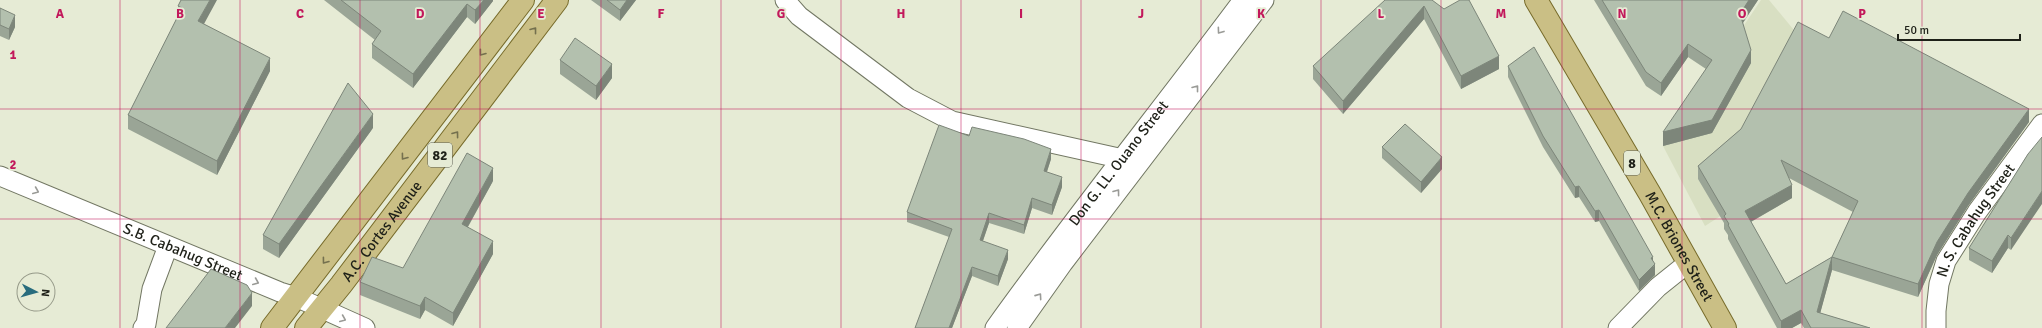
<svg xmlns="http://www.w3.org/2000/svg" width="2042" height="328" font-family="Signika,sans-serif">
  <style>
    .built { fill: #d8dfc2 }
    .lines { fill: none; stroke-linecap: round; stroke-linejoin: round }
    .minor-casing { stroke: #727763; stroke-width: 21 }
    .major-casing { stroke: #776b2a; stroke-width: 24 }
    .minor { stroke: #fff; stroke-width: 19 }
    .major { stroke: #cabf85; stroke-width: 22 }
    .wall { fill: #9aa596; fill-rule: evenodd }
    .shaded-wall { fill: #7d867a }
    .building { fill: #b3c0ae; stroke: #7d867a; fill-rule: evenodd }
    .oneway { stroke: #74704e }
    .oneway2 { stroke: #9a9b97 }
    .grid { fill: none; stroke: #c2185b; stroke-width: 1; stroke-opacity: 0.55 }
    .labels { text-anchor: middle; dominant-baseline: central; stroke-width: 3.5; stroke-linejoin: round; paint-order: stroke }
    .shield { fill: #e6ebd5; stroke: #5a5d51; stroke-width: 1 }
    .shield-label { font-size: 14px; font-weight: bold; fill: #1e2018 }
    .street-label { font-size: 15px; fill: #1e2018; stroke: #e6ebd5 }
    .grid-label { font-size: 13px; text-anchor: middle; font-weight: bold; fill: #c2185b; stroke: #e6ebd5; stroke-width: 3.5; stroke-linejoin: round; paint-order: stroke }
  </style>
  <rect width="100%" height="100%" fill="#e6ebd5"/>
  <!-- built -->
  <path class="built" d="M 1761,0 L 1769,0 L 1798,35 L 1736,206 L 1705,226 L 1663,146 Z"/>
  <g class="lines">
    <defs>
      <g id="minor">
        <path d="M 785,0 L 799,16 L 908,98 L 952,121 L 1123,159"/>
        <path id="s1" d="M 0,176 L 280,292 L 296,297 L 365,328"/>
        <path d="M 143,328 L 146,324 L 152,289 L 168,246"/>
        <path id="s2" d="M 995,328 C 1075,216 1161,110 1243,0"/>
        <path d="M 1017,328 L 1063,263 L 1264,0"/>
        <path d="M 1618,328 L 1658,287 L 1688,263"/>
        <path id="s3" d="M 1936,328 L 1936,311 L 1939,284 L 1946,261 L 1977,212 L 2042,124"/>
      </g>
      <g id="major">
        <path id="s4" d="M 1536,0 L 1650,194 L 1725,328"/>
        <path d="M 272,328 L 523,0"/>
        <path id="s5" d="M 306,328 L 341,285 L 557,0"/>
      </g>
    </defs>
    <!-- minor casing -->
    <use href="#minor" class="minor-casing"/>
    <!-- major casing -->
    <use href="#major" class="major-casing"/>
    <!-- minor -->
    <use href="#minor" class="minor"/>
    <!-- major -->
    <use href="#major" class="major"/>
  </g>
  <!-- wall -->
  <path class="wall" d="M 181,0 L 204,24 L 270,71 L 217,175 L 128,129 L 128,115 L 178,16 L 178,6 Z
    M 324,0 L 493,0 L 493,1 L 475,24 L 467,17 L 413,88 L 372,58 L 372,44 L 375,40 Z
    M 591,0 L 636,0 L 620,21 Z
    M 1432,0 L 1499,69 L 1461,89 L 1424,19 L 1343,114 L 1313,79 L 1313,66 Z
    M 1594,0 L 1758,0 L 1743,23 L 1751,63 L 1712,133 L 1663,146 L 1706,69 L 1688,57 L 1661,96 L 1646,86 Z
    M 0,8 L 15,27 L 9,40 L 0,36 Z
    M 560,60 L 612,78 L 596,100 L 560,74 Z
    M 1508,66 L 1653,261 L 1655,275 L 1639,291 L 1599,221 L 1595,222 L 1579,197 L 1575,198 L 1543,147 L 1508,77 Z
    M 2029,122 L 1968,206 L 1937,255 L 1918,297 L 1832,270 L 1820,313 L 1870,328 L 1804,328 L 1801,323 L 1792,328 L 1777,328 L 1728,239 L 1728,235 L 1724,229 L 1724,223 L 1698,179 L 1698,166 L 1741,129 ZM 1789,178 L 1853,212 L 1832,257 L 1786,284 L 1751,222 L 1792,198 Z
    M 373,128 L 279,258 L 263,249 L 263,235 Z
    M 969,136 L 1051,159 L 1047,172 L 1062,187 L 1052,215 L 1032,208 L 1024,234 L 989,223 L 983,241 L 1008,259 L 998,286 L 972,276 L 952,328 L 915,328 L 949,237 L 907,222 L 907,212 Z
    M 1382,147 L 1442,169 L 1421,193 L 1382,158 Z
    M 2028,154 L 2011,250 L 2008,248 L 1992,273 L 1969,260 L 1969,248 Z
    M 493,181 L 468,227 L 493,254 L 453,326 L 425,310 L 420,319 L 360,295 L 360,282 L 403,268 Z"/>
  <!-- shaded-wall -->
  <path class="shaded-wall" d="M 210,0 L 217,0 L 198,35 L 198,21 Z
    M 484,0 L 493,0 L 493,1 L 475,24 L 475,10 Z
    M 627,0 L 636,0 L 620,21 L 620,10 Z
    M 1749,0 L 1758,0 L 1740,27 L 1740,14 Z
    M 467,4 L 467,17 L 413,88 L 413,74 Z
    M 1424,6 L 1424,19 L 1343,114 L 1343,101 Z
    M 15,15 L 15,27 L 9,40 L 9,29 Z
    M 1688,44 L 1688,57 L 1661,96 L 1661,83 Z
    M 1751,50 L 1751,63 L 1712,133 L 1663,146 L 1663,132 Z
    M 1499,56 L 1499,69 L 1461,89 L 1461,76 Z
    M 270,58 L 270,71 L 217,175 L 217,161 Z
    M 612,64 L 612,78 L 596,100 L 596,86 Z
    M 2029,109 L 2029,122 L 1968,206 L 1937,255 L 1918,297 L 1918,284 L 1937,242 L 1968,193 Z
    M 373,114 L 373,128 L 279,258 L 279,244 Z
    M 1051,149 L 1051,159 L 1044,180 L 1044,171 Z
    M 1442,157 L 1442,169 L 1421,193 L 1421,182 Z
    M 493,168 L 493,181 L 462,237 L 462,224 Z
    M 1062,177 L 1062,187 L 1052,215 L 1052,205 Z
    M 1792,185 L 1792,198 L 1745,225 L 1745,211 Z
    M 1579,186 L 1579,197 L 1575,198 L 1575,187 Z
    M 2042,191 L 2042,204 L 2011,250 L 2011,238 Z
    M 1032,198 L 1032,208 L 1024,234 L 1024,225 Z
    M 1599,210 L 1599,221 L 1595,222 L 1595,211 Z
    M 989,213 L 989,223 L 980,249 L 980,240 Z
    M 2008,235 L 2008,248 L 1992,273 L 1992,261 Z
    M 493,241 L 493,254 L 453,326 L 453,313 Z
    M 1008,250 L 1008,259 L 998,286 L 998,276 Z
    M 1653,257 L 1653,267 L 1655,264 L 1655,275 L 1639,291 L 1639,280 L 1651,258 Z
    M 1832,257 L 1832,270 L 1817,325 L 1817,312 Z
    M 972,267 L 972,276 L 952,328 L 949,328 Z
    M 252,293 L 252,306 L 235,328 L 225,328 Z
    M 425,297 L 425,310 L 420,319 L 420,306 Z
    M 1801,310 L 1801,323 L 1792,328 L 1781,328 L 1781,321 Z"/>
  <!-- building -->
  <path class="building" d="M 181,0 L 210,0 L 198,21 L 270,58 L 217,161 L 128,115 L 182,8 L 178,6 Z
    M 341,0 L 484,0 L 475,10 L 467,4 L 413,74 L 372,44 L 381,31 Z
    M 607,0 L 627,0 L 620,10 Z
    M 1385,0 L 1432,0 L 1444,9 L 1460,0 L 1469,0 L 1499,56 L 1461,76 L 1424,6 L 1343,101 L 1313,66 Z
    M 1602,0 L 1749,0 L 1740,14 L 1751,50 L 1712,120 L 1663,132 L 1712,60 L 1688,44 L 1661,83 L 1646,72 Z
    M 0,8 L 15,15 L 9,29 L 0,25 Z
    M 1843,11 L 2029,109 L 1968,193 L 1937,242 L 1918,284 L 1832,257 L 1817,312 L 1870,328 L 1811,328 L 1801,310 L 1781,321 L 1728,225 L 1729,224 L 1724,216 L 1726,214 L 1698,166 L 1741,129 L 1798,22 L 1829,38 ZM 1781,160 L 1858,201 L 1832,257 L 1786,284 L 1745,211 L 1792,185 Z
    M 575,38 L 612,64 L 596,86 L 560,60 Z
    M 1534,47 L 1653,257 L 1651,258 L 1655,264 L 1639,280 L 1599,210 L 1595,211 L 1579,186 L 1575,187 L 1543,136 L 1508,66 Z
    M 348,83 L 373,114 L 279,244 L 263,235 Z
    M 1405,124 L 1442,157 L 1421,182 L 1382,147 Z
    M 939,125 L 969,136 L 972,127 L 1024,139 L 1051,149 L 1044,171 L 1062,177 L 1052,205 L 1032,198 L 1024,225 L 989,213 L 980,240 L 1008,250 L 998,276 L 972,267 L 949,328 L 915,328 L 952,229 L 907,212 Z
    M 2042,137 L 2042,191 L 2011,238 L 2008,235 L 1992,261 L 1969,248 L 2028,154 Z
    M 467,153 L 493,168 L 462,224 L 493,241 L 453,313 L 425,297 L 420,306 L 360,282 L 372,257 L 403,268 Z
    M 211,269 L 247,285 L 252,293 L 225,328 L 166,328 Z"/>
  <!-- one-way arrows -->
  <defs><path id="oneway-chevron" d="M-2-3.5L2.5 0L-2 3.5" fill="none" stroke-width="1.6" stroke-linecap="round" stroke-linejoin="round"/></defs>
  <g class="oneway">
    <use href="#oneway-chevron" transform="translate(534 30) rotate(-52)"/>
    <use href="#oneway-chevron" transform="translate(482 53) rotate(127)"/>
    <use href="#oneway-chevron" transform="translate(456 134) rotate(-53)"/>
    <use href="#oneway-chevron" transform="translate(404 157) rotate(127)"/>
    <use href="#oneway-chevron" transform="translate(325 261) rotate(127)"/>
  </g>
  <g class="oneway2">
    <use href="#oneway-chevron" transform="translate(1220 31) rotate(126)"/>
    <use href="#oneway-chevron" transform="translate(1196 88) rotate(-52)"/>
    <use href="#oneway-chevron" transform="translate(36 191) rotate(23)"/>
    <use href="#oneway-chevron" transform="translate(1117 192) rotate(-53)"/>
    <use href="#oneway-chevron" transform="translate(256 282) rotate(23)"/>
    <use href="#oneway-chevron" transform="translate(1039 296) rotate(-55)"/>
    <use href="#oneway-chevron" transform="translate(343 319) rotate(23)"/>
  </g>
  <!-- grid -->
  <path class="grid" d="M 120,0 L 120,328M 240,0 L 240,328M 360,0 L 360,328M 480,0 L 480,328M 601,0 L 601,328M 721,0 L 721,328M 841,0 L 841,328M 961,0 L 961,328M 1081,0 L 1081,328M 1201,0 L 1201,328M 1321,0 L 1321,328M 1441,0 L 1441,328M 1562,0 L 1562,328M 1682,0 L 1682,328M 1802,0 L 1802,328M 1922,0 L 1922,328M 0,109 L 2042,109M 0,219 L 2042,219"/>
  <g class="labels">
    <!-- shield labels -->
    <g class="shield">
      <rect x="428" y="143" width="24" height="24" rx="3"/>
      <rect x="1624" y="151" width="16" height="24" rx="3"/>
    </g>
    <g class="shield-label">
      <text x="440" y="155">82</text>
      <text x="1632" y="163">8</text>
    </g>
    <!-- street labels -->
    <g class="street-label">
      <text stroke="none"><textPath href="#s2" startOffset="206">Don G. LL. Ouano Street</textPath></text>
      <text stroke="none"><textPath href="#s3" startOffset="118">N. S. Cabahug Street</textPath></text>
      <text stroke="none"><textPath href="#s5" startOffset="123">A.C. Cortes Avenue</textPath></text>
      <text stroke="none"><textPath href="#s4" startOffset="285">M.C. Briones Street</textPath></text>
      <text stroke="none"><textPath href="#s1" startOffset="198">S.B. Cabahug Street</textPath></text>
    </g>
  </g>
  <g class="grid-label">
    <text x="60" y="18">A</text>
    <text x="180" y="18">B</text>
    <text x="300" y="18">C</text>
    <text x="420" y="18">D</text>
    <text x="541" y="18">E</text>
    <text x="661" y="18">F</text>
    <text x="781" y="18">G</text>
    <text x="901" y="18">H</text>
    <text x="1021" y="18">I</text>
    <text x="1141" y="18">J</text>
    <text x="1261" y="18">K</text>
    <text x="1381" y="18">L</text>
    <text x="1501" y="18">M</text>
    <text x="1622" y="18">N</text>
    <text x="1742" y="18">O</text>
    <text x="1862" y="18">P</text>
    <text x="13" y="59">1</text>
    <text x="13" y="169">2</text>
  </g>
  <!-- north arrow -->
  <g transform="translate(36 292) rotate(96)"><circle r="19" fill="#e6ebd5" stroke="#969a89"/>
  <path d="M0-3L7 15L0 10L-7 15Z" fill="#286c7d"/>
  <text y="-6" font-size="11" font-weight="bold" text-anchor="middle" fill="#1e2018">N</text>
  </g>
  <!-- scale -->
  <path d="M1898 34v6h122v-6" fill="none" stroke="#1e2018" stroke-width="2"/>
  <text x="1904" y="34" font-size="12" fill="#1e2018" stroke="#e6ebd5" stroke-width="3" paint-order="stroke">50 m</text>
</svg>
